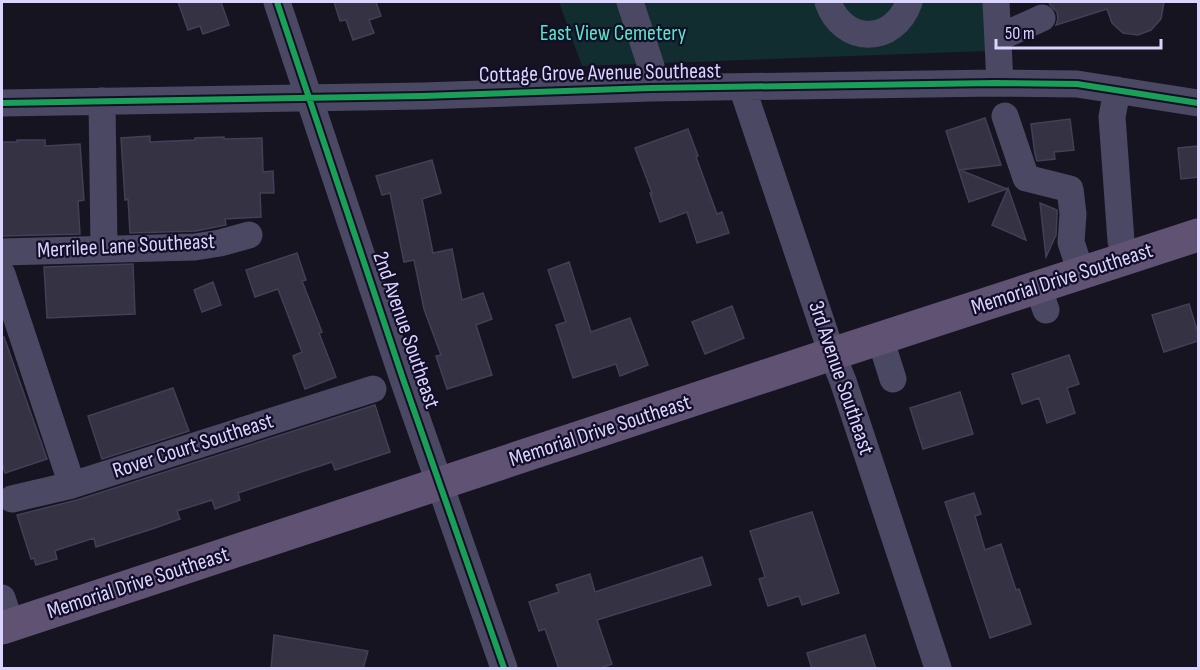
<svg xmlns="http://www.w3.org/2000/svg" width="1200" height="670" font-family="'Sofia Sans Condensed',sans-serif">
  <style>
    .green { fill: #122d2f }
    .building { fill: #353244; stroke: #433f56; stroke-width: 1.5 }
    .lines { fill: none; stroke-linecap: round; stroke-linejoin: round }
    .minor { stroke: #4a4862; stroke-width: 27 }
    .major { stroke: #5f5273; stroke-width: 33 }
    .minor-bridge { stroke: #4a4862; stroke-width: 27 }
    .cycleway-casing { stroke: #130e27; stroke-width: 10 }
    .cycleway { stroke: #1a9f57; stroke-width: 6 }
    .labels { text-anchor: middle; dominant-baseline: central; stroke-width: 4.5; stroke-linejoin: round; paint-order: stroke }
    .park-label { font-size: 22px; fill: #5be5c6; stroke: #130e27 }
    .street-label { font-size: 22px; fill: #dad4ff; stroke: #130e27 }
  </style>
  <rect width="100%" height="100%" fill="#161421"/>
  <!-- green -->
  <path class="green" d="M 559,2 L 983,2 L 987,51 L 582,66 Z"/>
  <!-- building -->
  <path class="building" d="M 178,2 L 221,2 L 229,25 L 203,34 L 200,26 L 188,30 Z
    M 334,2 L 376,2 L 381,16 L 369,20 L 374,33 L 353,40 L 346,20 L 340,21 Z
    M 1049,2 L 1164,2 L 1161,19 L 1151,30 L 1138,35 L 1123,33 L 1112,23 L 1107,9 L 1056,25 L 1058,19 L 1057,12 L 1050,5 Z
    M 985,118 L 1001,165 L 960,170 L 1007,189 L 969,202 L 946,131 Z
    M 1070,119 L 1074,150 L 1054,152 L 1055,159 L 1037,161 L 1035,154 L 1031,124 Z
    M 688,129 L 698,156 L 696,157 L 717,214 L 722,212 L 729,233 L 697,243 L 687,212 L 660,222 L 650,193 L 652,193 L 635,148 Z
    M 150,136 L 150,142 L 195,140 L 195,138 L 224,137 L 224,139 L 262,138 L 263,172 L 273,171 L 274,193 L 260,193 L 261,217 L 225,219 L 226,225 L 196,231 L 130,233 L 128,199 L 125,200 L 121,138 Z
    M 17,140 L 45,140 L 45,146 L 80,144 L 84,200 L 78,201 L 80,234 L 2,236 L 2,142 L 17,142 Z
    M 1198,146 L 1198,177 L 1181,179 L 1178,148 Z
    M 432,160 L 441,193 L 422,199 L 433,253 L 452,249 L 462,300 L 483,293 L 492,319 L 476,325 L 492,375 L 447,389 L 436,356 L 441,355 L 424,309 L 414,260 L 404,262 L 390,193 L 382,195 L 376,176 Z
    M 1008,188 L 1026,240 L 992,225 Z
    M 1040,203 L 1057,210 L 1057,214 L 1056,235 L 1046,257 Z
    M 297,253 L 306,280 L 302,281 L 322,332 L 319,333 L 336,377 L 305,389 L 293,356 L 302,352 L 278,289 L 255,297 L 246,270 Z
    M 569,262 L 591,332 L 630,318 L 648,365 L 620,376 L 616,364 L 573,378 L 556,325 L 566,322 L 548,270 Z
    M 133,264 L 135,314 L 47,318 L 44,267 Z
    M 213,282 L 221,305 L 202,312 L 194,290 Z
    M 1189,304 L 1198,333 L 1198,341 L 1164,352 L 1152,315 Z
    M 732,306 L 744,338 L 705,354 L 692,322 Z
    M 4,337 L 47,459 L 5,473 L 2,462 L 2,338 Z
    M 1069,355 L 1079,384 L 1067,388 L 1075,413 L 1047,423 L 1039,398 L 1022,404 L 1012,374 Z
    M 173,388 L 189,431 L 102,459 L 88,416 Z
    M 960,392 L 973,434 L 923,449 L 910,408 Z
    M 375,405 L 390,452 L 335,470 L 332,462 L 301,472 L 238,493 L 240,500 L 215,509 L 212,500 L 177,511 L 180,519 L 155,528 L 96,547 L 94,538 L 57,550 L 55,551 L 57,559 L 36,565 L 34,558 L 31,559 L 17,515 L 77,500 Z
    M 974,493 L 981,514 L 975,516 L 985,550 L 1001,544 L 1016,590 L 1019,589 L 1031,624 L 990,638 L 945,502 Z
    M 812,512 L 839,593 L 802,605 L 799,596 L 768,606 L 759,579 L 765,577 L 750,531 Z
    M 702,557 L 711,585 L 597,620 L 612,664 L 598,669 L 559,669 L 545,629 L 539,631 L 529,602 L 559,592 L 556,585 L 590,574 L 595,592 Z
    M 274,635 L 368,651 L 363,669 L 271,669 Z
    M 865,635 L 876,669 L 812,669 L 807,653 Z"/>
  <g class="lines">
    <!-- minor -->
    <path class="minor" d="M 277,2 L 296,59
      M 630,2 L 651,66 L 651,88
      M 828,2 C 843,45 894,45 909,2
      M 996,2 L 1000,83
      M 998,38 L 1042,18
      M 742,87 L 832,354 L 843,381 L 938,668
      M 1117,90 L 1112,117 L 1121,241 L 1127,258
      M 102,101 L 104,249
      M 2,103 L 423,96 L 651,88 L 995,83 L 1077,84 L 1198,103
      M 1005,116 L 1026,178 L 1070,189 L 1073,214 L 1071,242 L 1081,273
      M 323,140 L 403,379 L 504,668
      M 2,252 L 195,247 L 220,243 L 249,235
      M 2,274 L 72,485
      M 1038,287 L 1046,310
      M 880,338 L 893,379
      M 12,499 L 72,485 L 373,389
      M 2,598 L 11,625"/>
    <!-- major -->
    <path class="major" d="M 2,628 L 832,354 L 1198,235"/>
    <!-- minor-bridge -->
    <path class="minor-bridge" d="M 296,59 L 323,140"/>
    <defs>
      <path id="cycleway" d="M 277,2 L 403,379 L 504,668
        M 2,103 L 423,96 L 651,88 L 995,83 L 1077,84 L 1198,103"/>
    </defs>
    <!-- cycleway casing -->
    <use href="#cycleway" class="cycleway-casing"/>
    <!-- cycleway -->
    <use href="#cycleway" class="cycleway"/>
  </g>
  <g class="labels">
    <!-- park labels -->
    <g class="park-label">
      <text x="613" y="33">East View Cemetery</text>
    </g>
    <!-- street labels -->
    <g class="street-label">
      <text transform="translate(600 73) rotate(-1)">Cottage Grove Avenue Southeast</text>
      <text transform="translate(126 246) rotate(-3)">Merrilee Lane Southeast</text>
      <text transform="translate(1062 279) rotate(-18)">Memorial Drive Southeast</text>
      <text transform="translate(406 330) rotate(71)">2nd Avenue Southeast</text>
      <text transform="translate(841 378) rotate(71)">3rd Avenue Southeast</text>
      <text transform="translate(600 431) rotate(-18)">Memorial Drive Southeast</text>
      <text transform="translate(193 446) rotate(-18)">Rover Court Southeast</text>
      <text transform="translate(138 583) rotate(-18)">Memorial Drive Southeast</text>
    </g>
  </g>
  <!-- border -->
  <rect width="1200" height="670" fill="none" stroke="#dad4ff" stroke-width="6"/>
  <!-- scale -->
  <path d="M996 39v9h165v-9" fill="none" stroke="#dad4ff" stroke-width="3"/>
  <text x="1005" y="39" font-size="18" fill="#dad4ff" stroke="#130e27" stroke-width="4.5" paint-order="stroke">50 m</text>
</svg>
